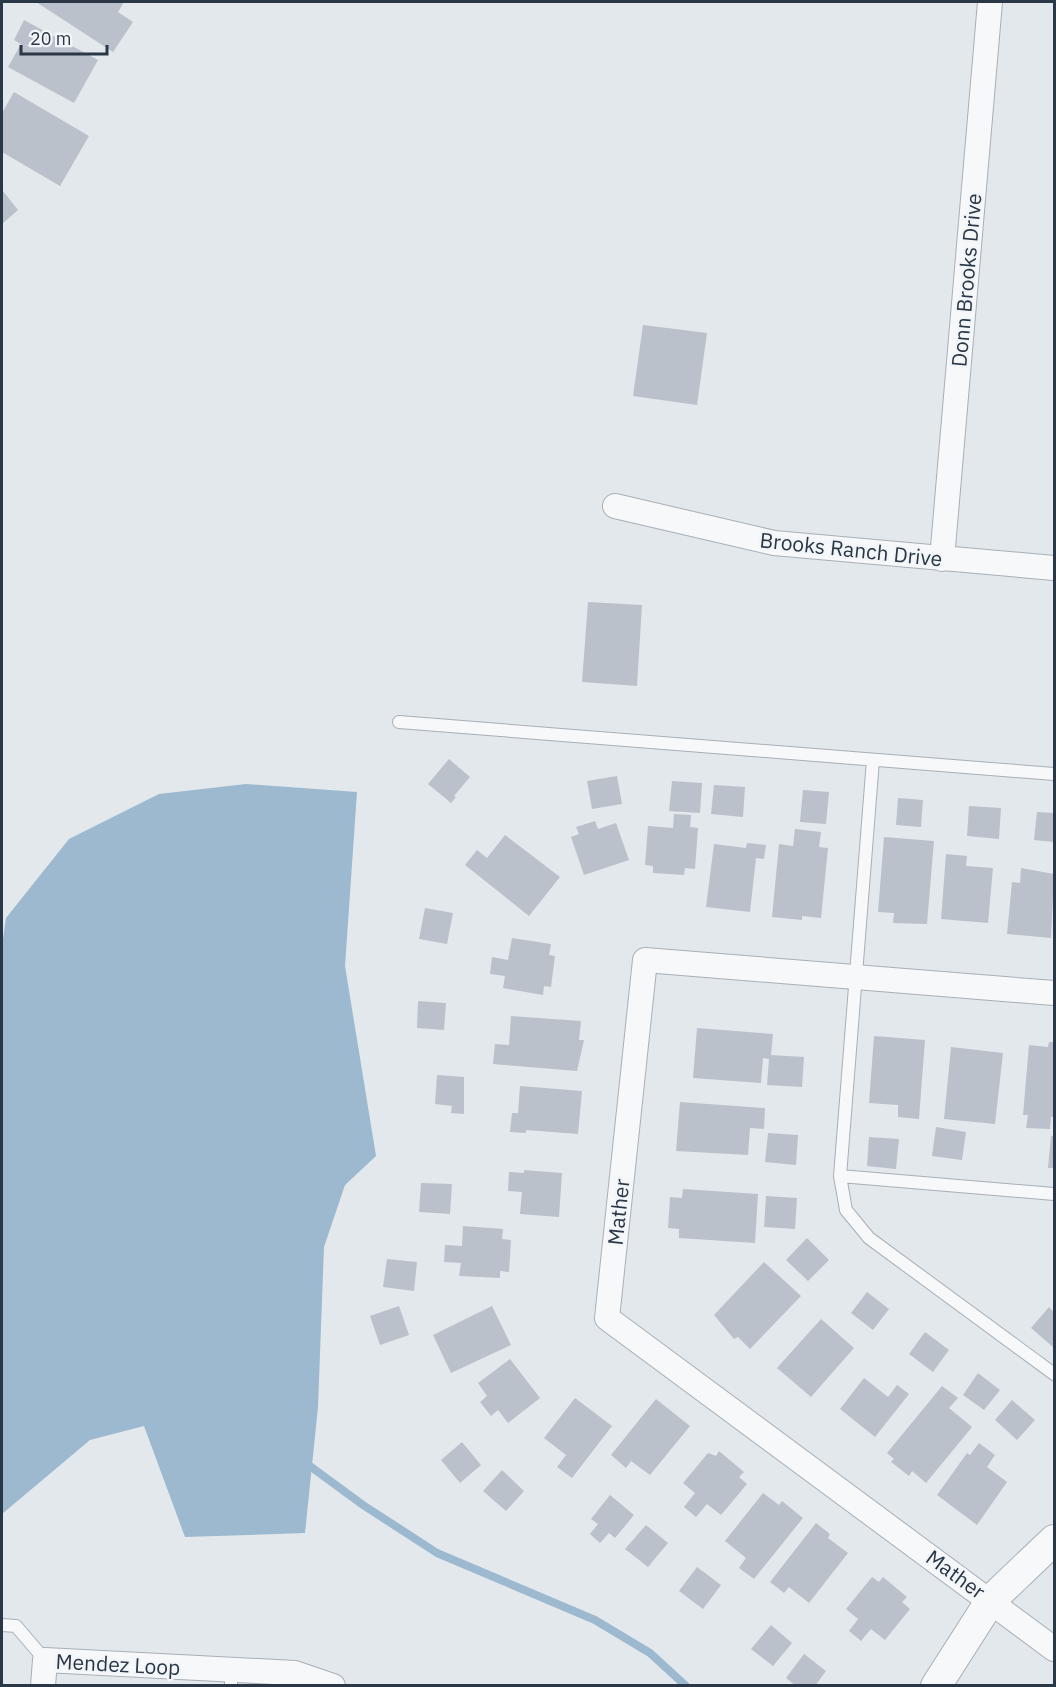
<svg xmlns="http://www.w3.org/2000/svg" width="1056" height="1687" font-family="'IBM Plex Sans',sans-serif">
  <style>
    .water { fill: #9cb9cf }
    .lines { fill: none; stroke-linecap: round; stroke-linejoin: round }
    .stream { stroke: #9cb9cf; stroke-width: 8 }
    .building { fill: #bac1cb }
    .service-casing { stroke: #a7afb7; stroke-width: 14 }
    .minor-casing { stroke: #a7afb7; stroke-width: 26 }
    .tertiary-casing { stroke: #a7afb7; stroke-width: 32 }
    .service { stroke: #f7f8fa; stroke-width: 12 }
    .minor { stroke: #f7f8fa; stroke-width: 24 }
    .tertiary { stroke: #f7f8fa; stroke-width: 30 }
    .labels { text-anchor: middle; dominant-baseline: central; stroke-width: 5; stroke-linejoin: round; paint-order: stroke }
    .street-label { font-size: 21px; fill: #293746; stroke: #f3f6f9 }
  </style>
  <rect width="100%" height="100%" fill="#e3e8ec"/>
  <!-- water -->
  <path class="water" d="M 246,784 L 357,792 L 345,966 L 376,1156 L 345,1185 L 324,1247 L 318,1407 L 305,1533 L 185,1537 L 144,1426 L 90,1440 L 2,1514 L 2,946 L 6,918 L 69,839 L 159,794 Z"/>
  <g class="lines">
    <!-- stream -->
    <path class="stream" d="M 303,1461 L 363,1505 L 437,1553 L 595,1620 L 650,1653 L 686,1686"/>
  </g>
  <!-- building -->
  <path class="building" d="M 36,2 L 124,2 L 118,12 L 133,22 L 113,52 Z
    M 24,20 L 98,60 L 74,103 L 8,67 L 21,44 L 14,40 Z
    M 14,92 L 89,136 L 60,186 L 2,152 L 2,113 Z
    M 2,190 L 18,210 L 2,224 Z
    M 643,325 L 707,333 L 697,405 L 633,396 Z
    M 588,602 L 642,605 L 637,686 L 582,682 Z
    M 449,759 L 470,777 L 454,796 L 456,797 L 451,803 L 428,784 Z
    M 617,776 L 622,804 L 592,809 L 587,781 Z
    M 672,781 L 702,783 L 700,813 L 669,811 Z
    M 714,785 L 745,787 L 743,817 L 711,814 Z
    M 803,790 L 829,792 L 826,824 L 800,822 Z
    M 898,798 L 923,800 L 921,827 L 896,825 Z
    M 969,806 L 1001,808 L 999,839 L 967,836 Z
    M 1037,812 L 1054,813 L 1054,842 L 1034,840 Z
    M 674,814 L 691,815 L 690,827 L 698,828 L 695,869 L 685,868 L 684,875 L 653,873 L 653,866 L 645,865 L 648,826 L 673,828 Z
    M 595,821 L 598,829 L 616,823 L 629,860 L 584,875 L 571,837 L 579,834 L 576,827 Z
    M 795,829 L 821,832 L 819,847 L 828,848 L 821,918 L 802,916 L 802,920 L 772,917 L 779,844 L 793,846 Z
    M 505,835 L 560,877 L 529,916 L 465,865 L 477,850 L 487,858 Z
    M 884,837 L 934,841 L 927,924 L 893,923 L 894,913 L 878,912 Z
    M 747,843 L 766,845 L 764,859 L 756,858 L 750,912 L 706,907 L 714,844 L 746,848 Z
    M 946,854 L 967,856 L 966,866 L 993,868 L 988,923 L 941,919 Z
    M 1021,868 L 1054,874 L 1051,938 L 1007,934 L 1012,882 L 1020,883 Z
    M 425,908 L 453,913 L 447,944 L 419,939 Z
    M 512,938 L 551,944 L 549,955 L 555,956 L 551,987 L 544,986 L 543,995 L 503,988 L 505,976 L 490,974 L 492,957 L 508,960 Z
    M 418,1001 L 446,1003 L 444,1030 L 417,1028 Z
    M 511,1016 L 581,1021 L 579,1040 L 584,1040 L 577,1071 L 493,1064 L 495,1044 L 509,1045 Z
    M 697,1028 L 773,1034 L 771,1055 L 804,1057 L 802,1087 L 767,1085 L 769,1059 L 763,1058 L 761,1083 L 693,1078 Z
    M 874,1036 L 925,1040 L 919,1119 L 898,1117 L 898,1105 L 869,1103 Z
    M 1049,1042 L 1054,1042 L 1054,1117 L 1051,1117 L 1050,1129 L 1026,1128 L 1028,1115 L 1023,1115 L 1029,1045 L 1048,1047 Z
    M 951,1047 L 1003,1053 L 995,1124 L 944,1119 Z
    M 437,1075 L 464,1077 L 464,1114 L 451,1113 L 452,1106 L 435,1104 Z
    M 520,1086 L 582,1091 L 578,1134 L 526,1130 L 526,1133 L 510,1132 L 512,1113 L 518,1113 Z
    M 680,1102 L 765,1108 L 764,1129 L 750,1128 L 748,1155 L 676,1151 Z
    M 936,1127 L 966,1132 L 962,1160 L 932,1156 Z
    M 768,1133 L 798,1135 L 796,1165 L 765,1162 Z
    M 1051,1136 L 1054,1136 L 1054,1168 L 1048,1168 Z
    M 869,1137 L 899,1139 L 896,1169 L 867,1166 Z
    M 524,1170 L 562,1173 L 559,1217 L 520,1214 L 522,1192 L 508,1191 L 509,1172 L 524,1173 Z
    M 421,1183 L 452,1184 L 450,1214 L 419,1212 Z
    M 683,1189 L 758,1194 L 755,1243 L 679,1238 L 679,1229 L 668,1228 L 670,1197 L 682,1198 Z
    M 766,1196 L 797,1198 L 795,1229 L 764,1227 Z
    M 463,1226 L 503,1229 L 502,1239 L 511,1240 L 509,1272 L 500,1271 L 500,1278 L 459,1276 L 461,1263 L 444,1262 L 445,1245 L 462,1246 Z
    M 807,1238 L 829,1260 L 808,1281 L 786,1260 Z
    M 387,1259 L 417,1262 L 414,1291 L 383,1287 Z
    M 764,1262 L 801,1296 L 750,1349 L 738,1337 L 734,1339 L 714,1315 Z
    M 867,1292 L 889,1309 L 873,1330 L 851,1313 Z
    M 399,1306 L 409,1335 L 380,1345 L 370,1316 Z
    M 492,1306 L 511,1345 L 451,1373 L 433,1335 Z
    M 1049,1307 L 1054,1312 L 1053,1347 L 1031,1328 Z
    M 821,1319 L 854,1348 L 811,1397 L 777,1368 Z
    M 925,1332 L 949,1350 L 933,1372 L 909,1354 Z
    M 510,1359 L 540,1398 L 508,1423 L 498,1410 L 491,1416 L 480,1402 L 487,1396 L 478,1383 Z
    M 978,1373 L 1000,1390 L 984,1410 L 963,1395 Z
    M 864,1378 L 888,1397 L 897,1385 L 909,1394 L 875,1437 L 840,1409 Z
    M 942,1386 L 958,1398 L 949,1408 L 972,1427 L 926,1483 L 912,1471 L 909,1476 L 891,1462 L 894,1459 L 887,1453 Z
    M 575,1398 L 612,1426 L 572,1478 L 557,1467 L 566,1455 L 544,1438 Z
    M 656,1399 L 690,1426 L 650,1475 L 631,1461 L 626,1468 L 611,1455 Z
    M 1012,1400 L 1035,1420 L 1017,1440 L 995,1420 Z
    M 462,1442 L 481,1465 L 460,1483 L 441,1460 Z
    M 979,1443 L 995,1455 L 987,1467 L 1007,1482 L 977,1525 L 937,1495 L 967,1453 L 970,1455 Z
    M 719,1451 L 744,1472 L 739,1477 L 747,1484 L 721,1515 L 707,1504 L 696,1517 L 684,1507 L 695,1493 L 683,1483 L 708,1453 L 716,1456 Z
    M 502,1470 L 524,1491 L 506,1511 L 483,1491 Z
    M 763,1493 L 779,1505 L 782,1501 L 803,1518 L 754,1579 L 739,1568 L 746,1558 L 725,1541 Z
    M 610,1495 L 634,1515 L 615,1538 L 609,1533 L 600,1543 L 590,1534 L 598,1524 L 591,1519 Z
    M 816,1523 L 830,1534 L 828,1538 L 848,1553 L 809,1603 L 789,1587 L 784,1593 L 770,1582 Z
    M 646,1525 L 668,1543 L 648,1567 L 625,1549 Z
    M 697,1567 L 721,1585 L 703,1609 L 679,1591 Z
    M 872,1577 L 879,1582 L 883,1577 L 907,1597 L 902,1602 L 910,1609 L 885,1640 L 871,1629 L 861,1641 L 849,1631 L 858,1619 L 846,1609 Z
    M 771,1625 L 792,1643 L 773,1666 L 751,1649 Z
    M 804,1654 L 826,1671 L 815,1686 L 796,1686 L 786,1678 Z"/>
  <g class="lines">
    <defs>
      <path id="service" d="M 399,722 L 1054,774
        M 873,760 L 840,1176 L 846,1210 L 869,1238 L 1054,1374
        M 840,1176 L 1054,1194
        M 2,1625 L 16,1626 L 45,1660
        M 231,1686 L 231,1670"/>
      <path id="minor" d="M 615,506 L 774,543 L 1054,568
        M 942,559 L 990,2
        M 1054,993 L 645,960 L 607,1318 L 1054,1649
        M 43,1686 L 45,1660 L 295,1673 L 333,1686"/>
      <path id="tertiary" d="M 936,1686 L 991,1600 L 1054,1540"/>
    </defs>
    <!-- service casing -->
    <use href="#service" class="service-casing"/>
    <!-- minor casing -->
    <use href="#minor" class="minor-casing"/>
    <!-- tertiary casing -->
    <use href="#tertiary" class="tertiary-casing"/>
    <!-- service -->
    <use href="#service" class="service"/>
    <!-- minor -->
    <use href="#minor" class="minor"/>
    <!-- tertiary -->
    <use href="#tertiary" class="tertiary"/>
  </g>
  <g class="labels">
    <!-- street labels -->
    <g class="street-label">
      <text transform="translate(966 280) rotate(-85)">Donn Brooks Drive</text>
      <text transform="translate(851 549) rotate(6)">Brooks Ranch Drive</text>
      <text transform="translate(618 1212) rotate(-84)">Mather</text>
      <text transform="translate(956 1574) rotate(36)">Mather</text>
      <text transform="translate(118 1664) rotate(3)">Mendez Loop</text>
    </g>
  </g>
  <!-- border -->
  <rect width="1056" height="1687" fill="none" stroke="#293746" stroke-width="6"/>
  <!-- scale -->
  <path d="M21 45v9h86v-9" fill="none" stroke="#293746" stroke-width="3"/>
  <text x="30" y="45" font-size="18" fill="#293746" stroke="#f3f6f9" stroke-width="4.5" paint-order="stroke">20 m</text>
</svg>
